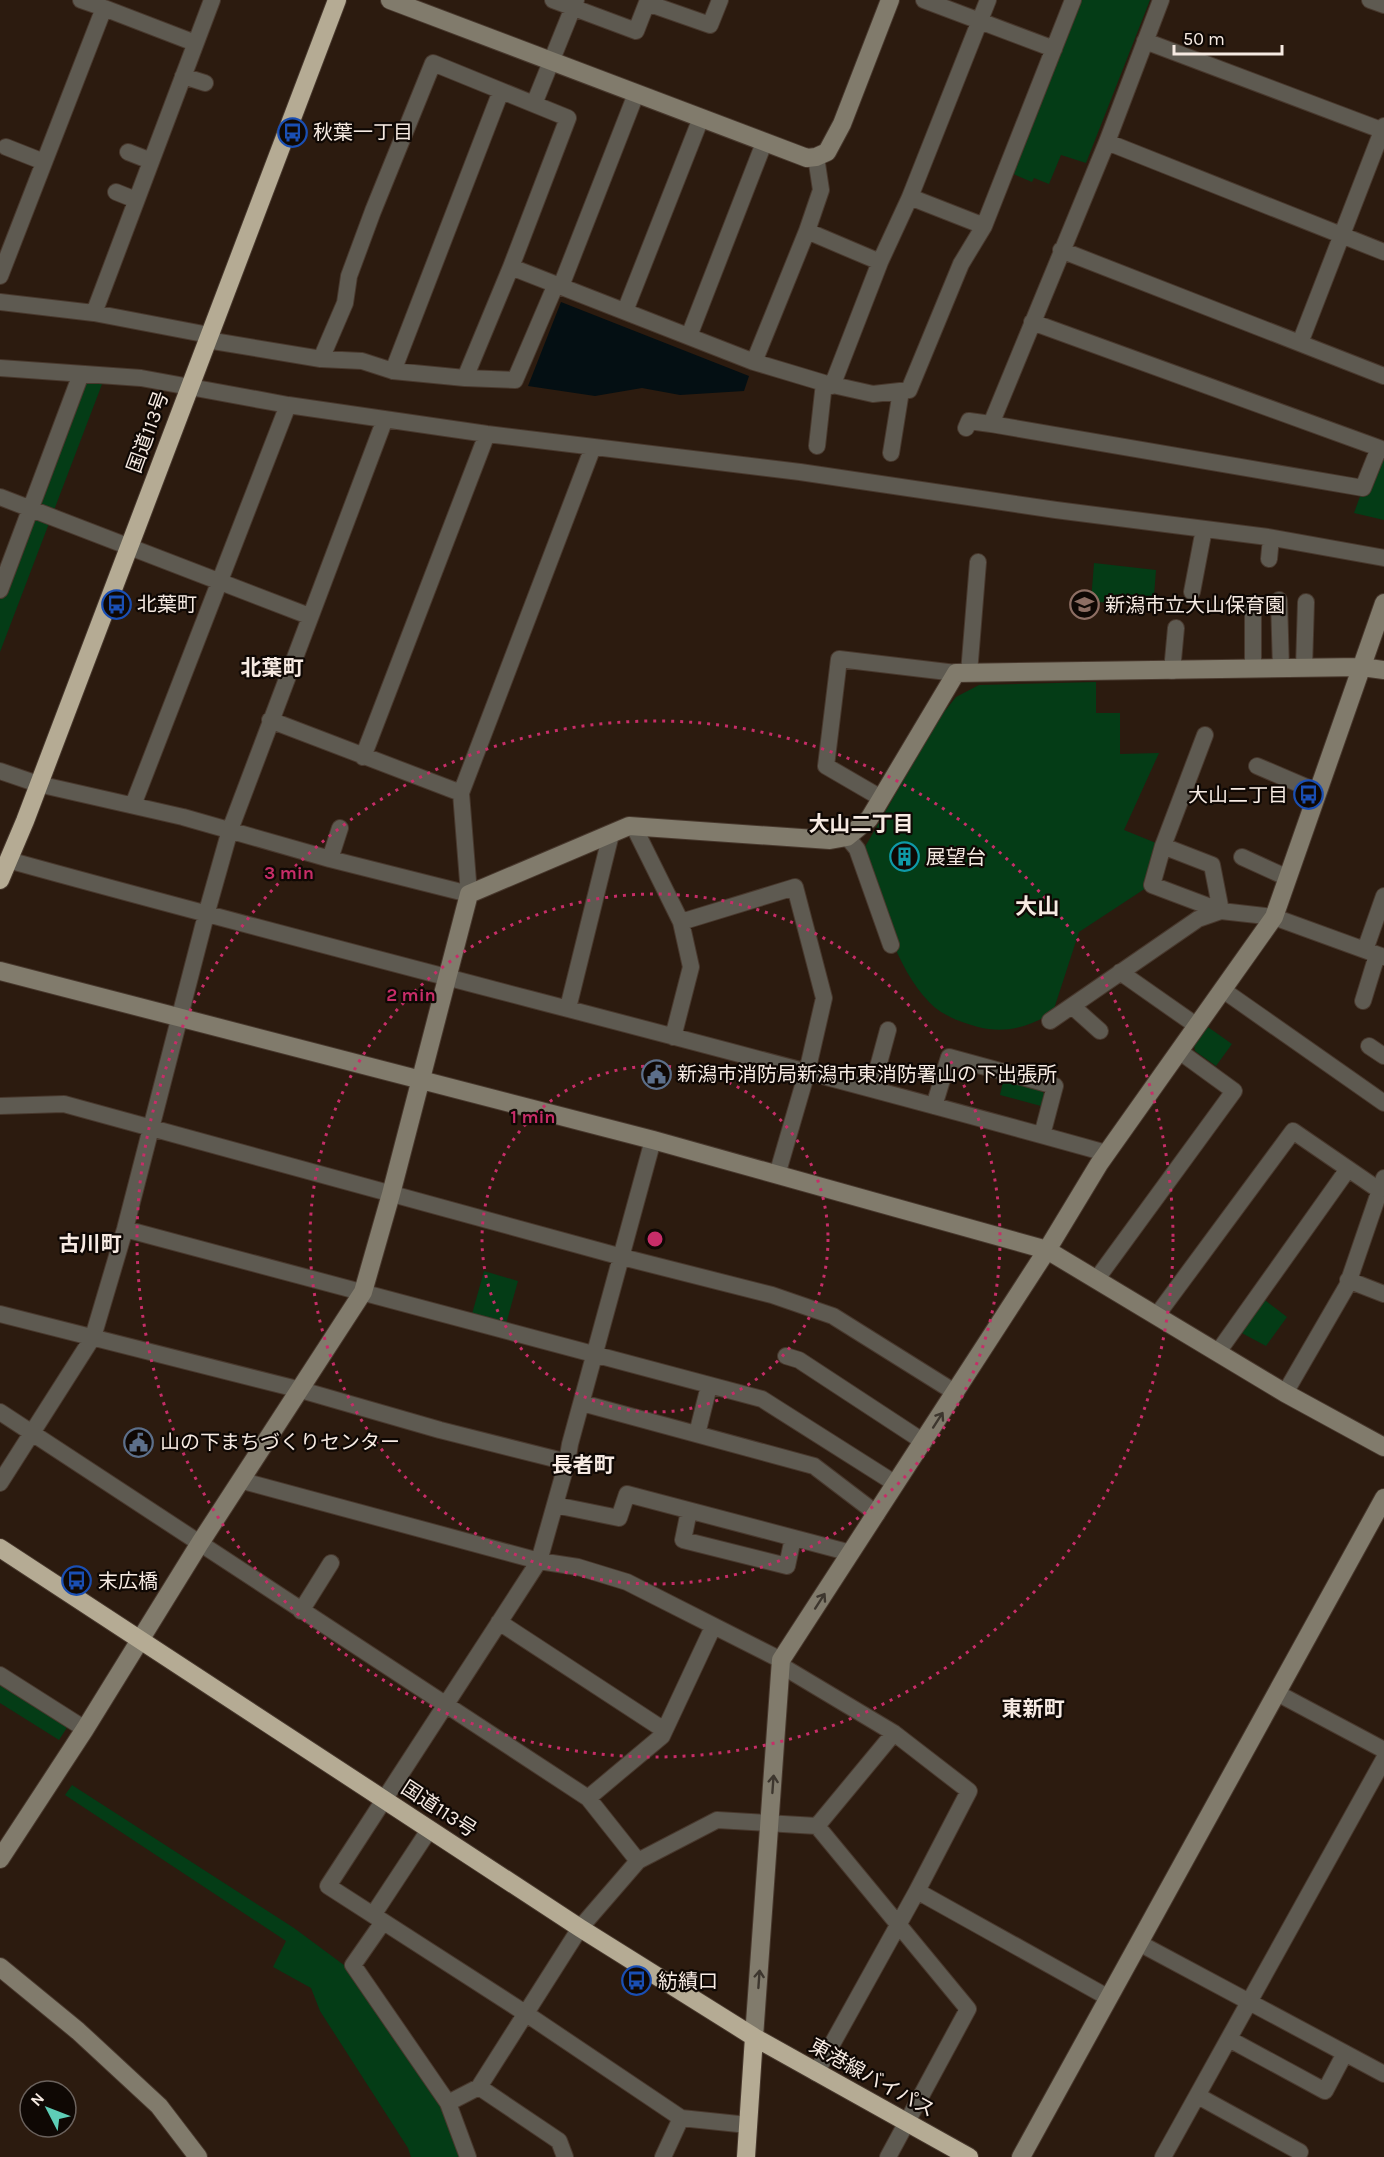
<svg xmlns="http://www.w3.org/2000/svg" width="1384" height="2157" font-family="Karla,'Noto Sans JP',sans-serif">
  <style>
    .green { fill: #043c16 }
    .water { fill: #040f13 }
    .lines { fill: none; stroke-linecap: round; stroke-linejoin: round }
    .street-casing { stroke: #48382d; stroke-width: 18 }
    .secondary-casing { stroke: #48382d; stroke-width: 20 }
    .highway-casing { stroke: #48382d; stroke-width: 20 }
    .street { stroke: #5e5a51; stroke-width: 16 }
    .secondary { stroke: #817b6c; stroke-width: 18 }
    .highway { stroke: #b5ab94; stroke-width: 18 }
    .oneway { stroke: #3d362e }
    .ring { fill: none; stroke: #c72d68; stroke-width: 3; stroke-dasharray: 3 6 }
    .labels { text-anchor: middle; dominant-baseline: central; stroke-width: 4.5; stroke-linejoin: round; paint-order: stroke }
    .poi-label { font-size: 20px; fill: #f6eae2; stroke: #0f0804; text-anchor: start }
    .street-label { font-size: 20px; fill: #f6eae2; stroke: #0f0804 }
    .neighbourhood-label { font-size: 21px; font-weight: bold; fill: #f6eae2; stroke: #0f0804 }
    .quarter-label { font-size: 22px; font-weight: bold; fill: #f6eae2; stroke: #0f0804 }
    .centre { fill: #c72d68; stroke: #0f0804; stroke-width: 3 }
    .ring-label { font-size: 18px; text-anchor: middle; font-weight: bold; fill: #c72d68; stroke: #0f0804; stroke-width: 4.5; stroke-linejoin: round; paint-order: stroke }
  </style>
  <rect width="100%" height="100%" fill="#2c1b0f"/>
  <!-- green -->
  <path class="green" d="M 1079,0 L 1150,0 L 1086,163 L 1061,155 L 1049,184 L 1034,178 L 1032,182 L 1011,173 Z
    M 81,374 L 104,379 L 0,652 L 0,590 Z
    M 1384,450 L 1384,520 L 1354,513 L 1363,488 Z
    M 1094,563 L 1156,570 L 1153,608 L 1091,601 Z
    M 1096,682 L 1096,713 L 1120,713 L 1120,754 L 1159,753 L 1124,830 L 1161,845 L 1146,888 L 1079,932 L 1053,1012 C 1030,1027 1005,1034 978,1027 C 961,1022 942,1016 929,1002 C 895,966 882,911 865,865 L 862,852 L 940,717 L 956,697 L 979,685 Z
    M 1208,1027 L 1232,1044 L 1216,1066 L 1195,1051 L 1194,1045 Z
    M 1004,1077 L 1041,1088 L 1044,1094 L 1041,1106 L 1000,1095 Z
    M 484,1271 L 518,1281 L 506,1324 L 472,1314 Z
    M 1262,1298 L 1287,1317 L 1266,1346 L 1238,1331 Z
    M 0,1678 L 70,1723 L 59,1740 L 0,1703 Z
    M 72,1785 L 294,1928 L 352,1971 L 447,2109 L 464,2157 L 411,2157 L 408,2148 L 320,2011 L 311,1988 L 273,1967 L 286,1941 L 65,1795 Z"/>
  <!-- water -->
  <path class="water" d="M 561,302 L 749,376 L 744,391 L 680,395 L 642,388 L 595,396 L 528,386 Z"/>
  <g class="lines">
    <defs>
      <path id="street" d="M 553,0 L 636,31 L 648,0
        M 924,0 L 1054,49
        M 1161,0 L 1107,142 L 991,424 L 1363,488 L 1379,448 L 1384,450
        M 1370,0 L 1384,5
        M 647,3 L 710,25 L 720,0
        M 104,8 L 195,43
        M 1145,41 L 1384,131
        M 433,63 L 568,118 L 511,267 L 465,378 L 393,371 L 362,361 L 321,359 L 345,303 L 349,276 L 373,211 Z
        M 183,76 L 205,83
        M 534,104 L 576,0
        M 1107,142 L 1384,252
        M 6,147 L 44,162
        M 128,152 L 151,161
        M 816,157 L 821,190 L 807,231 L 880,262 L 910,197 L 988,0
        M 116,192 L 136,200
        M 910,197 L 984,226
        M 1061,250 L 1384,376
        M 511,267 L 754,362 L 824,383 L 873,394 L 909,390 L 961,264 L 984,226 L 1073,0
        M 0,276 L 104,8 L 81,0
        M 561,286 L 636,94
        M 0,302 L 94,313 L 209,335
        M 625,311 L 701,118
        M 94,313 L 212,0
        M 1032,322 L 1379,448
        M 689,336 L 764,143
        M 207,340 L 321,359
        M 1300,343 L 1384,126
        M 754,362 L 807,231
        M 0,368 L 141,378 L 288,405 L 487,434 L 800,472 L 1056,510 L 1268,537 L 1384,558
        M 393,371 L 501,91
        M 465,378 L 515,380 L 556,284
        M 832,386 L 880,262
        M 966,428 L 969,421 L 991,424
        M 817,446 L 824,383
        M 891,453 L 901,391
        M 0,497 L 309,616
        M 1269,559 L 1271,538
        M 0,590 L 81,374
        M 1192,592 L 1204,529
        M 1279,600 L 1281,669
        M 1304,668 L 1306,602
        M 1253,669 L 1253,605
        M 1172,671 L 1176,628
        M 969,673 L 978,562
        M 270,720 L 461,793
        M 1205,735 L 1163,846 L 1152,885 L 1221,911 L 1274,917 L 1384,957
        M 363,757 L 487,434
        M 1257,766 L 1318,792
        M 0,771 L 38,784 L 183,817 L 330,859 L 469,894 L 461,793 L 593,447
        M 881,798 L 826,766 L 839,659 L 956,673
        M 133,805 L 288,405
        M 634,827 L 681,922 L 691,967 L 673,1037
        M 847,837 L 857,849 L 891,945
        M 1242,857 L 1288,878
        M 330,859 L 340,828
        M 8,860 C 373,961 742,1051 1106,1153
        M 681,922 L 795,887 L 824,998 L 807,1072 L 777,1175
        M 1365,950 L 1384,896
        M 1120,972 L 1197,1026
        M 1223,990 L 1384,1103
        M 1363,1001 L 1377,955
        M 1072,1006 L 1100,1031
        M 568,1008 L 611,834
        M 1050,1021 L 1198,919 L 1221,911 L 1212,865 L 1163,846
        M 1369,1046 L 1384,1056
        M 872,1089 L 888,1030
        M 0,1106 L 64,1104 L 622,1257 L 772,1295 L 833,1316 L 956,1393
        M 934,1106 L 949,1057 L 1055,1086 L 1042,1135
        M 653,1140 L 570,1444 L 567,1462 L 539,1561 L 328,1886 L 525,2013 L 681,2118 L 748,2125
        M 125,1229 L 762,1399 L 896,1484
        M 1096,1280 L 1234,1091 L 1179,1051
        M 1348,1280 L 1384,1294
        M 0,1314 L 301,1390 L 440,1430 L 567,1462
        M 1157,1315 L 1293,1131 L 1379,1190
        M 1218,1352 L 1348,1169
        M 786,1356 L 799,1360 L 924,1442
        M 1285,1393 L 1347,1286 L 1384,1178
        M 582,1403 L 814,1466 L 877,1514
        M 0,1412 L 588,1798 L 638,1861
        M 697,1434 L 709,1386
        M 243,1481 L 539,1561 L 578,1567 L 627,1582 L 781,1660
        M 0,1483 L 93,1337 L 125,1229 L 206,915 L 230,830 L 385,419
        M 555,1505 L 619,1518 L 627,1494 L 851,1553
        M 689,1511 L 683,1540 L 787,1566 L 793,1538
        M 301,1611 L 331,1563
        M 499,1622 L 664,1730
        M 782,1666 L 894,1733 L 969,1791 L 917,1891 L 1109,1998
        M 0,1675 L 85,1729
        M 1277,1693 L 1384,1750
        M 588,1798 L 662,1736 L 713,1627
        M 817,1826 L 894,1733
        M 373,1915 L 429,1830
        M 383,1922 L 353,1965 L 448,2103 L 468,2157
        M 1139,1943 L 1384,2074
        M 1229,2039 L 1325,2091 L 1345,2053
        M 816,2073 L 917,1891
        M 479,2087 L 559,2141 L 565,2157
        M 1198,2096 L 1300,2152
        M 448,2103 L 479,2087 L 580,1928 L 638,1861 L 717,1820 L 817,1826 L 968,2009 L 888,2157
        M 663,2157 L 681,2118
        M 1163,2157 L 1384,1759"/>
      <path id="secondary" d="M 390,0 L 807,158 L 816,157 L 827,152 L 842,124 L 890,0
        M 0,971 L 653,1140 L 1047,1250 L 1285,1393 L 1384,1447
        M 0,1859 L 85,1729 L 200,1543 L 363,1292 L 391,1194 L 469,894 L 629,826 L 830,840 L 847,837 L 869,819 L 956,673 L 1362,667 L 1384,670
        M 0,1967 L 78,2031 L 159,2106 L 198,2157
        M 754,2037 L 781,1660 L 1047,1250 L 1099,1164 L 1274,917 L 1384,603
        M 1021,2157 L 1384,1498"/>
      <path id="highway" d="M 0,880 L 25,821 L 337,0
        M 0,1548 L 580,1928 L 754,2037 L 969,2157
        M 746,2157 L 754,2037"/>
    </defs>
    <!-- street casing -->
    <use href="#street" class="street-casing"/>
    <!-- secondary casing -->
    <use href="#secondary" class="secondary-casing"/>
    <!-- highway casing -->
    <use href="#highway" class="highway-casing"/>
    <!-- street -->
    <use href="#street" class="street"/>
    <!-- secondary -->
    <use href="#secondary" class="secondary"/>
    <!-- highway -->
    <use href="#highway" class="highway"/>
  </g>
  <!-- one-way arrows -->
  <defs><path id="oneway-shaft" d="M-6 0H5M1.5-3L5.5 0L1.5 3" fill="none" stroke-width="1.6" stroke-linecap="round" stroke-linejoin="round" transform="scale(1.5)"/></defs>
  <g class="oneway">
    <use href="#oneway-shaft" transform="translate(938 1420) rotate(-57)"/>
    <use href="#oneway-shaft" transform="translate(820 1601) rotate(-57)"/>
    <use href="#oneway-shaft" transform="translate(773 1784) rotate(-86)"/>
    <use href="#oneway-shaft" transform="translate(759 1979) rotate(-86)"/>
  </g>
  <!-- distance rings -->
  <g class="ring">
    <circle cx="655" cy="1239" r="173"/>
    <circle cx="655" cy="1239" r="345"/>
    <circle cx="655" cy="1239" r="518"/>
  </g>
  <!-- icons -->
  <defs>
    <symbol id="bus-ring" viewBox="-11 -11 22 22"><circle r="9.5" fill="#0f0804" stroke="#1a4fb4" stroke-width="1.5"/><path d="M-5-6H5V4H4V6H2V4H-2V6H-4V4H-5ZM-3.5-4V0h7V-4ZM-3.5 1.2v1.5H-2V1.2ZM2 1.2v1.5H3.5V1.2Z" fill="#1a4fb4"/></symbol>
    <symbol id="school-ring" viewBox="-11 -11 22 22"><circle r="9.5" fill="#0f0804" stroke="#8d6e63" stroke-width="1.5"/><path d="M0-5L7-2L0 1L-7-2ZM-4 1L0 2.5L4 1V4Q0 6-4 4Z" fill="#8d6e63"/></symbol>
    <symbol id="building-ring" viewBox="-11 -11 22 22"><circle r="9.5" fill="#0f0804" stroke="#0f9aa8" stroke-width="1.5"/><path d="M-4-6H4V6H1V3H-1V6H-4ZM-2.5-4.3h1.7v1.8h-1.7ZM.8-4.3h1.7v1.8H.8ZM-2.5-1h1.7V.8h-1.7ZM.8-1h1.7V.8H.8Z" fill="#0f9aa8"/></symbol>
    <symbol id="civic-ring" viewBox="-11 -11 22 22"><circle r="9.5" fill="#0f0804" stroke="#5c6f8a" stroke-width="1.5"/><path d="M-.6-6.5H3V-4.5H.6V-3L4-1V1h2V6H-6V1h2V-1L-.6-3ZM-1.2 2.5V6h2.4V2.5Z" fill="#5c6f8a"/></symbol>
  </defs>
  <g fill-rule="evenodd">
    <use href="#bus-ring" x="276" y="116" width="33" height="33"/>
    <use href="#bus-ring" x="100" y="588" width="33" height="33"/>
    <use href="#school-ring" x="1068" y="588" width="33" height="33"/>
    <use href="#bus-ring" x="1292" y="778" width="33" height="33"/>
    <use href="#building-ring" x="888" y="840" width="33" height="33"/>
    <use href="#civic-ring" x="640" y="1058" width="33" height="33"/>
    <use href="#civic-ring" x="122" y="1426" width="33" height="33"/>
    <use href="#bus-ring" x="60" y="1564" width="33" height="33"/>
    <use href="#bus-ring" x="620" y="1964" width="33" height="33"/>
  </g>
  <g class="labels">
    <!-- poi labels -->
    <g class="poi-label">
      <text x="313" y="132">秋葉一丁目</text>
      <text x="137" y="604">北葉町</text>
      <text x="1105" y="605">新潟市立大山保育園</text>
      <text x="1288" y="795" text-anchor="end">大山二丁目</text>
      <text x="926" y="857">展望台</text>
      <text x="677" y="1074">新潟市消防局新潟市東消防署山の下出張所</text>
      <text x="160" y="1442">山の下まちづくりセンター</text>
      <text x="98" y="1581">末広橋</text>
      <text x="658" y="1981">紡績口</text>
    </g>
    <!-- street labels -->
    <g class="street-label">
      <text transform="translate(148 432) rotate(-70)">国道113号</text>
      <text transform="translate(439 1809) rotate(33)">国道113号</text>
      <text transform="translate(872 2078) rotate(29)">東港線バイパス</text>
    </g>
    <!-- neighbourhood labels -->
    <g class="neighbourhood-label">
      <text x="272" y="668">北葉町</text>
      <text x="861" y="824">大山二丁目</text>
      <text x="90" y="1244">古川町</text>
      <text x="583" y="1465">長者町</text>
      <text x="1033" y="1709">東新町</text>
    </g>
    <!-- quarter labels -->
    <g class="quarter-label">
      <text x="1037" y="907">大山</text>
    </g>
  </g>
  <circle cx="655" cy="1239" r="9" class="centre"/>
  <g class="ring-label">
    <text x="289" y="879">3 min</text>
    <text x="411" y="1001">2 min</text>
    <text x="533" y="1123">1 min</text>
  </g>
  <!-- north arrow -->
  <g transform="translate(48 2109) rotate(312)"><circle r="28" fill="#0f0804" stroke="#6b625d" stroke-width="1.5"/>
  <path d="M0-4.5L10 22L0 15L-10 22Z" fill="#5eceb7"/>
  <text y="-9" font-size="16" font-weight="bold" text-anchor="middle" fill="#f6eae2">N</text>
  </g>
  <!-- scale -->
  <path d="M1174 45v9h108v-9" fill="none" stroke="#f6eae2" stroke-width="3"/>
  <text x="1183" y="45" font-size="18" fill="#f6eae2" stroke="#0f0804" stroke-width="4.5" paint-order="stroke">50 m</text>
</svg>
